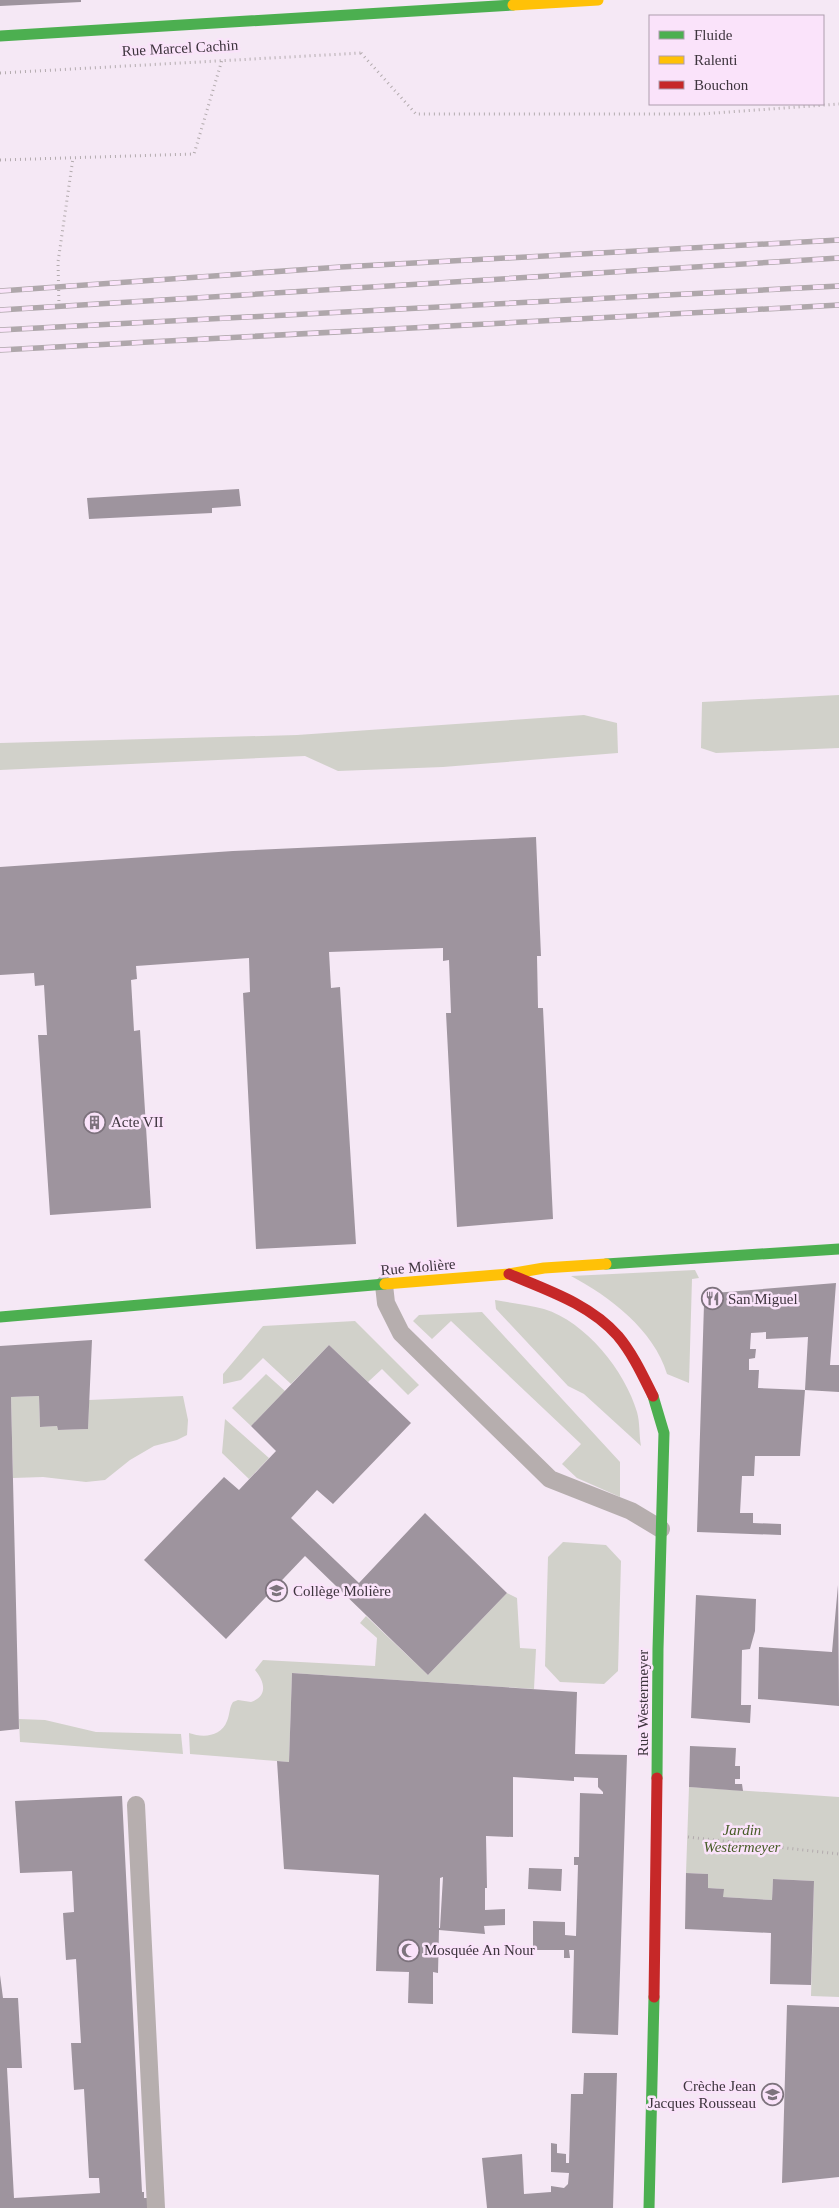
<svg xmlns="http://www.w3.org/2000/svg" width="839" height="2208" font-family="'Times New Roman',serif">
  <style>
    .green { fill: #d1d1ca }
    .building { fill: #9e949e; fill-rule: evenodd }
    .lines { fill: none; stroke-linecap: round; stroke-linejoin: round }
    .path { stroke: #b3abae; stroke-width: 3; stroke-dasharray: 1 4; stroke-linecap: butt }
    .lane { stroke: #b6aeae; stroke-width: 18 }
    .fast { stroke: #4caf50; stroke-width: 11 }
    .slow { stroke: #ffc107; stroke-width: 11 }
    .jam { stroke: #c62828; stroke-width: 11 }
    .rail-casing { stroke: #afa7ab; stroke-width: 5.5 }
    .rail { stroke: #fae3fa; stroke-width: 4; stroke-dasharray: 11; stroke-linecap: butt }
    .labels { text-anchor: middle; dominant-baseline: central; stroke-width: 5; stroke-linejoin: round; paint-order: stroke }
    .street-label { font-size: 15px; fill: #3d343d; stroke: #fae3fa }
    .poi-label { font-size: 15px; fill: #3d343d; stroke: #fae3fa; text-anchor: start }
    .park-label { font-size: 15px; font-style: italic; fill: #465c26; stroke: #fae3fa }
  </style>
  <rect width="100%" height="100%" fill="#f5e8f5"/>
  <!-- green -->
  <path class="green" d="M 839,695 L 839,748 L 716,753 L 701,748 L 702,702 Z
    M 584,715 L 617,723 L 618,753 L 443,767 L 338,771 L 305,756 L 0,770 L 0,743 L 297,735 Z
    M 695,1270 L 699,1278 L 692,1279 L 689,1383 L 667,1374 C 654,1330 609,1296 571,1276 Z
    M 495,1300 C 511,1303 529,1305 544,1309 C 586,1322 625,1371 637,1412 C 640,1422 639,1435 641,1446 L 584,1394 L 568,1386 L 496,1309 Z
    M 482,1312 L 620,1462 L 620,1497 L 577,1478 L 562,1464 L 581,1444 L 451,1321 L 432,1339 L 413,1321 L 419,1315 Z
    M 355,1321 L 419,1385 L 408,1395 L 382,1369 L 368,1382 L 329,1345 L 291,1384 L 263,1358 L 241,1380 L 223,1384 L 223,1374 L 263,1326 Z
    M 266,1374 L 285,1391 L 251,1426 L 232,1408 Z
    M 39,1396 L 40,1427 L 57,1426 L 58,1430 L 88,1429 L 89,1400 L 183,1396 L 188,1420 L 187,1435 L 177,1440 L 154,1446 L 130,1460 L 105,1480 L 86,1482 L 43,1477 L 13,1478 L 11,1397 Z
    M 225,1419 L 269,1458 L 249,1479 L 222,1453 Z
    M 563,1542 L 606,1545 L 621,1561 L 618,1671 L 604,1684 L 560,1682 L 545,1666 L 548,1557 Z
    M 507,1593 L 517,1598 L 520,1648 L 536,1649 L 534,1689 L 292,1673 L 289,1762 L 190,1754 L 189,1733 C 203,1738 221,1737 227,1721 C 230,1714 229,1708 233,1702 L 238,1700 L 251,1702 C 268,1696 265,1682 255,1670 L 263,1660 L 375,1666 L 377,1638 L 360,1623 L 366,1616 L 428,1675 Z
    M 19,1719 L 45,1720 L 96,1732 L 181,1734 L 183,1754 L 20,1742 Z
    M 689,1787 L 839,1797 L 839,1997 L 811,1996 L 814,1881 L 773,1879 L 772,1900 L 723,1897 L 723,1889 L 708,1888 L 708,1874 L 686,1873 Z"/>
  <!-- building -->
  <path class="building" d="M 0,0 L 81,0 L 81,2 L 0,6 Z
    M 239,489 L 241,506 L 212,508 L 212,513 L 89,519 L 87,498 Z
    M 536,837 L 541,956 L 537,956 L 538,1008 L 543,1008 L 553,1219 L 457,1227 L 446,1013 L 451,1013 L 449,960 L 443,961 L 443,948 L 329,952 L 331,988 L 340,987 L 356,1244 L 256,1249 L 243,993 L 250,992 L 249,958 L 136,966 L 137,979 L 131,980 L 134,1031 L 140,1030 L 151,1208 L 50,1215 L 38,1035 L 47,1035 L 44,985 L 35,986 L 34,973 L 0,975 L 0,867 L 233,851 Z
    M 836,1283 L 830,1365 L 839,1365 L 839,1392 L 805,1390 L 800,1456 L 755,1456 L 754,1476 L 742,1476 L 740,1513 L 753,1513 L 753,1523 L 781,1524 L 781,1535 L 697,1532 L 704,1304 L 714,1293 ZM 766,1332 L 766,1339 L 808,1337 L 805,1390 L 758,1388 L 759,1370 L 749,1370 L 749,1359 L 755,1358 L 756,1349 L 750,1349 L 751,1333 Z
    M 92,1340 L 88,1429 L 58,1430 L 57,1426 L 40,1427 L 39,1396 L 11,1397 L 19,1729 L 0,1731 L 0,1346 Z
    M 329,1345 L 411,1423 L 333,1504 L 317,1490 L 291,1518 L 359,1583 L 425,1513 L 507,1593 L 428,1675 L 305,1556 L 226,1639 L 144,1560 L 224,1477 L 239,1490 L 276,1451 L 251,1426 Z
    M 838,1585 L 839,1706 L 758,1699 L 759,1647 L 832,1652 Z
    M 696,1595 L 756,1599 L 755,1631 L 750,1649 L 742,1650 L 741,1705 L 751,1705 L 750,1723 L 691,1718 Z
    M 292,1673 L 577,1692 L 575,1754 L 627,1755 L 618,2035 L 572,2033 L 574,1950 L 569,1950 L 570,1958 L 564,1958 L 564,1950 L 533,1950 L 533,1921 L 565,1922 L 565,1935 L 576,1936 L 578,1865 L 574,1865 L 574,1857 L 579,1857 L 580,1793 L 603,1794 L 603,1792 L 598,1787 L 598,1778 L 574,1777 L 574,1781 L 513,1777 L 513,1837 L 486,1836 L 487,1888 L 485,1888 L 485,1910 L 505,1909 L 505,1925 L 484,1926 L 485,1934 L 439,1930 L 438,1973 L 433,1972 L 433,2004 L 408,2003 L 409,1972 L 376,1971 L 379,1875 L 284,1869 L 277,1761 L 289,1762 ZM 443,1877 L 440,1928 L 439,1928 L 440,1878 Z
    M 690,1746 L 736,1748 L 735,1766 L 740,1766 L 740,1779 L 735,1779 L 735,1784 L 742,1784 L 743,1791 L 689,1787 Z
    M 122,1796 L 142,2192 L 144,2192 L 144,2198 L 150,2198 L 151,2208 L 0,2208 L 0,1975 L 3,1998 L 18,1998 L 22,2068 L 7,2068 L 14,2198 L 100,2193 L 99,2178 L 89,2178 L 84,2089 L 74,2090 L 71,2043 L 81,2043 L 76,1959 L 66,1960 L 63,1913 L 74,1912 L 72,1871 L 20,1873 L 15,1801 Z
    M 529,1868 L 562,1869 L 561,1891 L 528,1889 Z
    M 686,1873 L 708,1874 L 708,1888 L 724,1889 L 723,1897 L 772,1900 L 773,1879 L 814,1881 L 811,1985 L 770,1984 L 771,1933 L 685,1929 Z
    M 787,2005 L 839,2007 L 839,2177 L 782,2183 Z
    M 584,2073 L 617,2073 L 613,2208 L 487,2208 L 482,2158 L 522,2154 L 524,2194 L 551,2192 L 551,2186 L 564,2188 L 568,2184 L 569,2173 L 551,2172 L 551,2143 L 557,2144 L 557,2153 L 566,2154 L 566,2163 L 569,2163 L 571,2094 L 583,2094 Z"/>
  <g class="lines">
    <!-- path -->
    <path class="path" d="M 361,53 L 416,114 L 701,114 L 839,104
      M 0,73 L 361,53
      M 0,160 L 194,154 L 222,60
      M 59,306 L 58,262 L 73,158
      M 688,1837 L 839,1854"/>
    <!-- lane -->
    <path class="lane" d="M 384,1285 L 386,1303 L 401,1333 L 550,1479 L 631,1511 L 661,1529
      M 136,1805 L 156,2208"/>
    <!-- fast -->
    <path class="fast" d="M 0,36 L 513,5
      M 606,1264 L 839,1249
      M 0,1317 L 385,1284
      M 653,1396 L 664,1433 L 658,1649 L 657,1778
      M 649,2208 L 654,1997"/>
    <!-- slow -->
    <path class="slow" d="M 513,5 L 598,0
      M 385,1284 L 509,1274 L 544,1268 L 606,1264"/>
    <!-- jam -->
    <path class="jam" d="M 509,1274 C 547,1290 590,1304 618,1336 C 633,1354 643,1376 653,1396
      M 654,1997 L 657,1778"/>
    <defs>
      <path id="rail" d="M 0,291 L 341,267 L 839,240
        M 0,310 L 839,258
        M 0,330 L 839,286
        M 0,350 L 839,305"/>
    </defs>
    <!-- rail casing -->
    <use href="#rail" class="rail-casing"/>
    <!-- rail -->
    <use href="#rail" class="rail"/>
  </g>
  <!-- icons -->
  <defs>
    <symbol id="building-ring" viewBox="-11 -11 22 22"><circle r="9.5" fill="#fae3fa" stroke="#7d737d" stroke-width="1.5"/><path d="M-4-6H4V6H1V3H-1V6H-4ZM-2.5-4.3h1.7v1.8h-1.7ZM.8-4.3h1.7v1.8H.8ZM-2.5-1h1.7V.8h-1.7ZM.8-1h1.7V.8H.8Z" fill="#7d737d"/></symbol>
    <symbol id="restaurant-ring" viewBox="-11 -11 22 22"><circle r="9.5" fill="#fae3fa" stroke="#7d737d" stroke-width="1.5"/><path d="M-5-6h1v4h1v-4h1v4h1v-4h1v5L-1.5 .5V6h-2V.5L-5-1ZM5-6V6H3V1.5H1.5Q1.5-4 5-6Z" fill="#7d737d"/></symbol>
    <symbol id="school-ring" viewBox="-11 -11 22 22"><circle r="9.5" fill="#fae3fa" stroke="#7d737d" stroke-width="1.5"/><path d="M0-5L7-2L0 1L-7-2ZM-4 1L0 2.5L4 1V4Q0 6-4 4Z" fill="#7d737d"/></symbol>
    <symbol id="mosque-ring" viewBox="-11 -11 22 22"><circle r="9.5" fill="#fae3fa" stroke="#7d737d" stroke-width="1.5"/><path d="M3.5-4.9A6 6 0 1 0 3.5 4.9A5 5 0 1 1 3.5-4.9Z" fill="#7d737d"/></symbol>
  </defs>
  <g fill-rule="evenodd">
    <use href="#building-ring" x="82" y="1110" width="25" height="25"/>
    <use href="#restaurant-ring" x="700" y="1286" width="25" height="25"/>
    <use href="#school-ring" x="264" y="1578" width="25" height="25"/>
    <use href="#mosque-ring" x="396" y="1938" width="25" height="25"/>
    <use href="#school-ring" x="760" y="2082" width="25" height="25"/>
  </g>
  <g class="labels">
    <!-- street labels -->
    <g class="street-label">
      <text transform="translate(180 48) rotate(-3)">Rue Marcel Cachin</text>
      <text transform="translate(418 1267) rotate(-5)">Rue Molière</text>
      <text transform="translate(643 1703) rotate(-90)">Rue Westermeyer</text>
    </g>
    <!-- poi labels -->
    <g class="poi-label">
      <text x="111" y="1122">Acte VII</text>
      <text x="728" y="1299">San Miguel</text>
      <text x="293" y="1591">Collège Molière</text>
      <text x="424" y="1950">Mosquée An Nour</text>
      <text x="756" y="2086" text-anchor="end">Crèche Jean<tspan x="756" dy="17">Jacques Rousseau</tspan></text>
    </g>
    <!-- park labels -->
    <g class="park-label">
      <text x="742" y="1830">Jardin<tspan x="742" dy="17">Westermeyer</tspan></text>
    </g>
  </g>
  <!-- legend -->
  <rect x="649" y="15" width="175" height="90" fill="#fae3fa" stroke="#ae9dae"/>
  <rect x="659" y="31" width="25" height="8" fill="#4caf50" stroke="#ae9dae"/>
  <text x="694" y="40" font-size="15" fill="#3d343d">Fluide</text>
  <rect x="659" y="56" width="25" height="8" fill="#ffc107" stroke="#ae9dae"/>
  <text x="694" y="65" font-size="15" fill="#3d343d">Ralenti</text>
  <rect x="659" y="81" width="25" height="8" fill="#c62828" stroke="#ae9dae"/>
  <text x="694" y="90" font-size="15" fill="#3d343d">Bouchon</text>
</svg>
